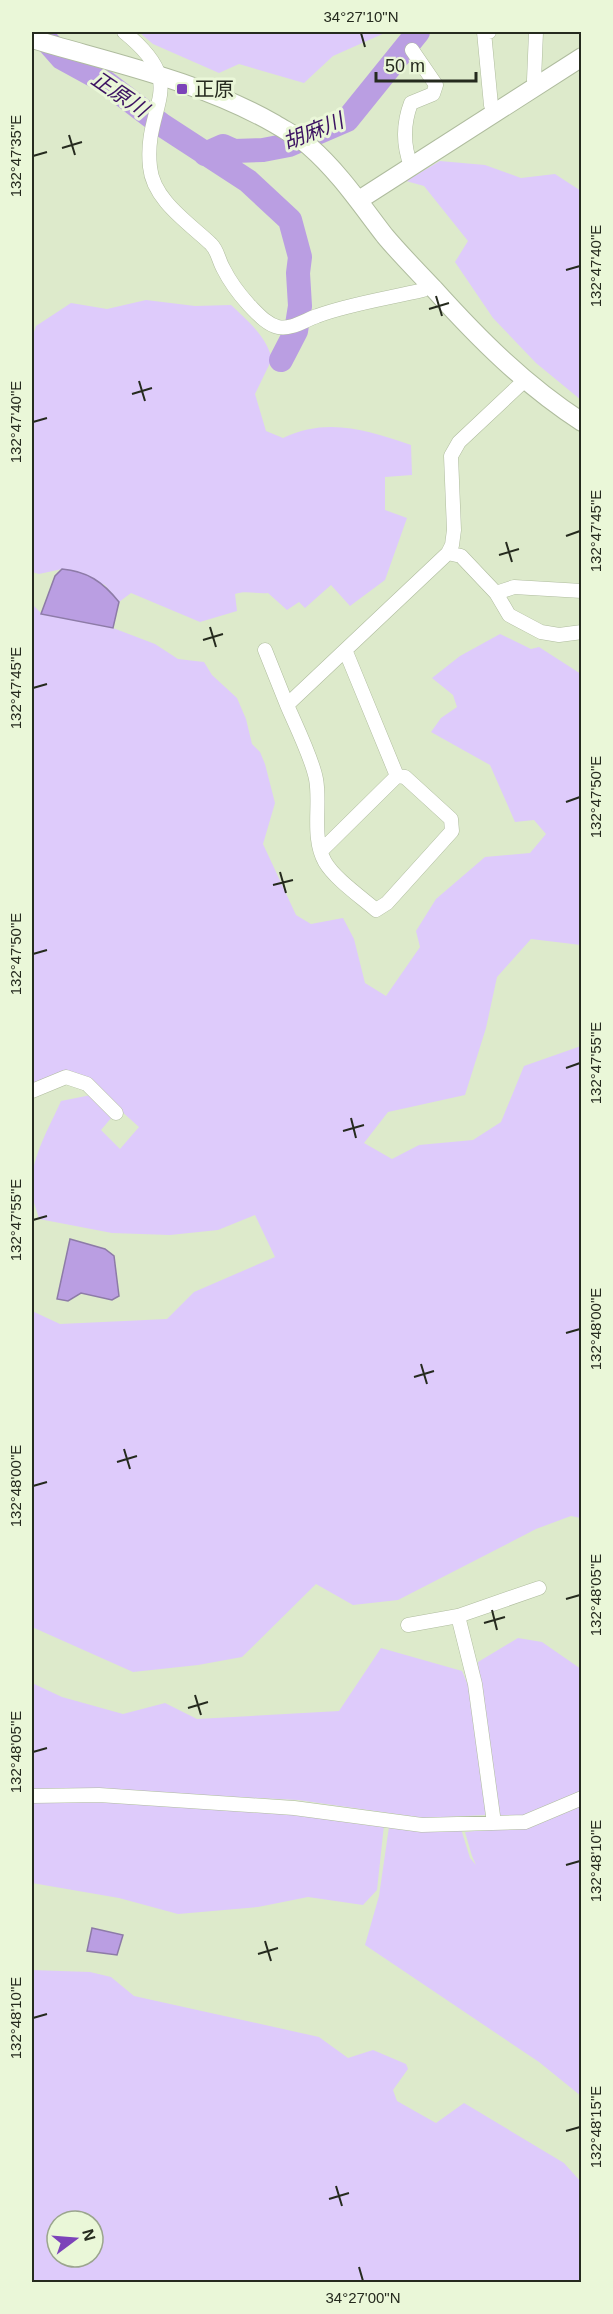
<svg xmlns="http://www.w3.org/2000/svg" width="613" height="2314" font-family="Arial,'Noto Sans JP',sans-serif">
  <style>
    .green { fill: #decbfb; fill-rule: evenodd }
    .water { fill: #ba9ee2; stroke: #8d7ba7; stroke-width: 1.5 }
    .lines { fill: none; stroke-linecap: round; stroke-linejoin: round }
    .river { stroke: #ba9ee2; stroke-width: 24 }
    .minor-casing { stroke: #afbc9e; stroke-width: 15 }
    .tertiary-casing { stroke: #afbc9e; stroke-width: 20 }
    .minor { stroke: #fff; stroke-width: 14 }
    .tertiary { stroke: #fff; stroke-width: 18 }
    .ticks { fill: none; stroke: #252a1e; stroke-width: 2 }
    .poi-dot { fill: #7c43b9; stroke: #eaf7d8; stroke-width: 2 }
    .labels { text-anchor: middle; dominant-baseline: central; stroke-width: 6; stroke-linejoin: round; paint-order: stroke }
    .poi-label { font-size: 20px; fill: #252a1e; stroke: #eaf7d8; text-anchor: start }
    .water-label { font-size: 21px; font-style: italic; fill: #3c1262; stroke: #eaf7d8 }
    .neatline { fill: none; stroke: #252a1e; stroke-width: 2 }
    .ticks-label { font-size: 15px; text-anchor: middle; fill: #252a1e }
  </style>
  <rect width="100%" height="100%" fill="#ddeacb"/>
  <!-- green -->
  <path class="green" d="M 139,32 L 387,32 L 333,56 L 304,83 L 239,64 L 219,73 L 153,44 Z
    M 440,161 L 485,165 L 521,178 L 555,174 L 581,191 L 581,400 L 536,363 L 493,318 L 455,262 L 468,241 L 424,186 L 406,181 Z
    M 146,300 L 195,306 L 231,305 C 248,321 266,336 272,359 L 255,394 L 266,431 L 283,438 C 327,417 367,430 411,445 L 412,475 L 385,477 L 385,510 L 407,518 L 385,580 L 350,606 L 331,585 L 305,608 L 299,602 L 287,610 L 268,593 C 256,594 245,590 235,594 L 237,611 L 200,622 L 131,593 L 119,602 L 105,585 L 62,569 L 39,574 L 32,572 L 32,338 L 36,326 L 71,303 L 107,309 Z
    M 32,604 L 42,614 L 113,628 L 155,644 L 178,659 L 204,662 L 212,675 L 237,698 L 246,719 L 252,744 L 260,752 L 265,764 L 275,803 L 263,844 L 296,915 L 311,924 L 343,918 L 354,939 L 365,983 L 386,996 L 420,947 L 416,931 L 436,899 L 485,857 L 530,853 L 546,834 L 534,820 L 515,822 L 490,765 L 431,732 L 441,718 L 457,707 L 453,695 L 432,678 L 460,656 L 500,634 L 531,649 L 539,647 L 581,674 L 581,945 L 531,939 L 497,977 L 486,1028 L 465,1095 L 388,1112 L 364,1143 L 392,1159 L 419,1145 L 473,1140 L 501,1122 L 524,1066 L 581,1046 L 581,1518 L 571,1516 L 536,1529 L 398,1600 L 353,1605 L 316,1584 L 242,1657 L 198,1665 L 133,1672 L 32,1627 L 32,1311 L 60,1324 L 167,1319 L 194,1292 L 275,1257 L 255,1215 L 218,1230 L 170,1235 L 112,1233 L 39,1219 C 37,1210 32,1200 32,1191 C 29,1161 49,1128 61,1101 L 91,1095 L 112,1117 L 101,1130 L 120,1149 L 139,1127 L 89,1082 L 32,1085 Z
    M 518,1638 L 542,1642 L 581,1669 L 581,1793 C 555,1805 530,1819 500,1816 L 494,1799 L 478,1662 Z
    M 381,1648 L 462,1671 L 474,1699 L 486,1815 L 424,1818 L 298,1800 L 98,1790 L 32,1790 L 32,1683 L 62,1697 L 123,1714 L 165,1703 L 197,1719 L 339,1711 Z
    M 100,1799 L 295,1812 L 384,1825 L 377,1890 L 363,1905 L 308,1897 L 258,1907 L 178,1914 L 119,1898 L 32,1883 L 32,1803 Z
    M 581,1803 L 581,2096 L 539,2062 L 365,1945 L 379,1896 L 390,1820 L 461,1829 L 470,1858 L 476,1865 L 472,1856 L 465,1832 L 528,1826 Z
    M 32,1970 L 90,1972 L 111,1977 L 134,1996 L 319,2037 L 348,2058 L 373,2050 L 406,2064 L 408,2069 L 393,2090 L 397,2101 L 436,2123 L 464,2103 L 564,2163 L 581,2182 L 581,2282 L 32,2282 ZM 57,2221 L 93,2221 L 93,2257 L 57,2257 Z"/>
  <!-- water -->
  <path class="water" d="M 62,569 C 87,571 103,582 119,602 L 113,628 L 41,614 L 55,576 Z
    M 70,1239 L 105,1249 L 114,1256 L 119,1296 L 112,1300 L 81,1293 L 68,1301 L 57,1299 Z
    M 92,1928 L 123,1935 L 117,1955 L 87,1951 Z"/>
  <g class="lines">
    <!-- river -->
    <path class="river" d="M 40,33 L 62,58 L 104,81 L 162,125 L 248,181 L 290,220 L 300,257 L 298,273 L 300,306 L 296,331 L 281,360
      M 205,154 L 223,146 L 234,151 L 263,150 L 289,145 L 347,120 L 418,32"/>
    <defs>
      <path id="minor" d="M 124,32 C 192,87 143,103 150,167 C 153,200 189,223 211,244 C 218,251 218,259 223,268 C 230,282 239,294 249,305 C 257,313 266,324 278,327 C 291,330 305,320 317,316 C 349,304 390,298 423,290 L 429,284
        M 489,32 L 484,32 L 491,105 L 495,113
        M 536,32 L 534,80 L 536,86
        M 411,166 C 403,145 403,124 411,103 L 433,94 L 436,85 L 412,50
        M 448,553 L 461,556 L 496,593 L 514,587 L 582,591
        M 496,593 L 509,615 L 541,632 L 559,635 L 582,632
        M 265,650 L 287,705
        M 346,652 L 397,776
        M 397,776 L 405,777 L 451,819 L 452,831 L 387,903 L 376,910 C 361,897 335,879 325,862 C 311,837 321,804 316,779 C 312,758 296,726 287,705 L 448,553 L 452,545 L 454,530 L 451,456 L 459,442 L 525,380
        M 321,851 L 397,776
        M 32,1091 L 66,1077 L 87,1084 L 116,1113
        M 458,1616 L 475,1684 L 494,1823
        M 408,1625 L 458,1616 L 539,1588
        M 32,1796 L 99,1795 L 294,1808 L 422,1825 L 525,1822 L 582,1798"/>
      <path id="tertiary" d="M 32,39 C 113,63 200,81 275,124 C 286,131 299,137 309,146 C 339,172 361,205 385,236 C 400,254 418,272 434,289 C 479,339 525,385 582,422
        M 359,200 L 582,57"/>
    </defs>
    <!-- minor casing -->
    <use href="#minor" class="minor-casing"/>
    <!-- tertiary casing -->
    <use href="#tertiary" class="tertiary-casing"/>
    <!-- minor -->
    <use href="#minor" class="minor"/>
    <!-- tertiary -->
    <use href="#tertiary" class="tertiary"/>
  </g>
  <!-- ticks -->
  <path class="ticks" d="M 361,33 L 365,47M 69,135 L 75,155M 62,148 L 82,142M 33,156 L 47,152M 566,270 L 580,266M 436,296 L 442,316M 429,309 L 449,303M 139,381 L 145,401M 132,394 L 152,388M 33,422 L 47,418M 566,536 L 580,531M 506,542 L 512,562M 499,555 L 519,549M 210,627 L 216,647M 203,640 L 223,634M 33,688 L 47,684M 566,802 L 580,797M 280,872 L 286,893M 273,885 L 293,880M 33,954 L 47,950M 566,1068 L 580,1063M 351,1118 L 356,1138M 343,1131 L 364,1125M 33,1220 L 47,1216M 566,1333 L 580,1329M 421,1364 L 427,1384M 414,1377 L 434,1371M 124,1449 L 130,1469M 117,1462 L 137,1456M 33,1486 L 47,1482M 566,1599 L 580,1595M 492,1610 L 497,1630M 484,1623 L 505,1617M 195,1695 L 201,1715M 188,1708 L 208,1702M 33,1752 L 47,1748M 566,1865 L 580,1861M 265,1941 L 271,1961M 258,1954 L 278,1948M 33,2018 L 47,2014M 566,2131 L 580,2127M 336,2186 L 342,2206M 329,2199 L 349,2193M 359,2267 L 363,2281"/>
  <!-- markers -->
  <rect class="poi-dot" x="176" y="83" width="12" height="12" rx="3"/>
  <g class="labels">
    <!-- poi labels -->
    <g class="poi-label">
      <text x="194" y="89">正原</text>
    </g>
    <!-- water labels -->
    <g class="water-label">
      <text transform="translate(120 94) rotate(34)">正原川</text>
      <text transform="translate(313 131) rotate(-22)">胡麻川</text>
    </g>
  </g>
  <!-- border -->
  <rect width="613" height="2314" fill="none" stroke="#eaf7d8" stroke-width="66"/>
  <!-- north arrow -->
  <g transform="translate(75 2239) rotate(74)"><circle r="28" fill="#eaf7d8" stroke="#9ba58e" stroke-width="1.5"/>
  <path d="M0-4.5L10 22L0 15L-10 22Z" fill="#7c43b9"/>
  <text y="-9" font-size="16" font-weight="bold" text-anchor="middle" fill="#252a1e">N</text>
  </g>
  <!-- scale -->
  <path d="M376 72v9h100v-9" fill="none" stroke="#252a1e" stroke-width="3"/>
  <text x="385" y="72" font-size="18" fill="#252a1e" stroke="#eaf7d8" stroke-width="4.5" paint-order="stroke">50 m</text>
  <rect x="33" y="33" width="547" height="2248" class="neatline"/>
  <g class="ticks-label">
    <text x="361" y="22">34°27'10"N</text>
    <text transform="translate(16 156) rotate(-90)" y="5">132°47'35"E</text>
    <text transform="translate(596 266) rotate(-90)" y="5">132°47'40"E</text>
    <text transform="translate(16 422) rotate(-90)" y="5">132°47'40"E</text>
    <text transform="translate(596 531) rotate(-90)" y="5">132°47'45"E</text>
    <text transform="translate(16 688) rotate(-90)" y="5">132°47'45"E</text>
    <text transform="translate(596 797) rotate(-90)" y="5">132°47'50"E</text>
    <text transform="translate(16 954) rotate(-90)" y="5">132°47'50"E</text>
    <text transform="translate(596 1063) rotate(-90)" y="5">132°47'55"E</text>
    <text transform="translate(16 1220) rotate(-90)" y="5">132°47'55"E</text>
    <text transform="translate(596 1329) rotate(-90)" y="5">132°48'00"E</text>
    <text transform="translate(16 1486) rotate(-90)" y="5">132°48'00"E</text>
    <text transform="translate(596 1595) rotate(-90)" y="5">132°48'05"E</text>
    <text transform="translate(16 1752) rotate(-90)" y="5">132°48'05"E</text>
    <text transform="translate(596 1861) rotate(-90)" y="5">132°48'10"E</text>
    <text transform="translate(16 2018) rotate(-90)" y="5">132°48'10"E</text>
    <text transform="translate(596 2127) rotate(-90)" y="5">132°48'15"E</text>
    <text x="363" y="2303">34°27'00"N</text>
  </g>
</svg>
